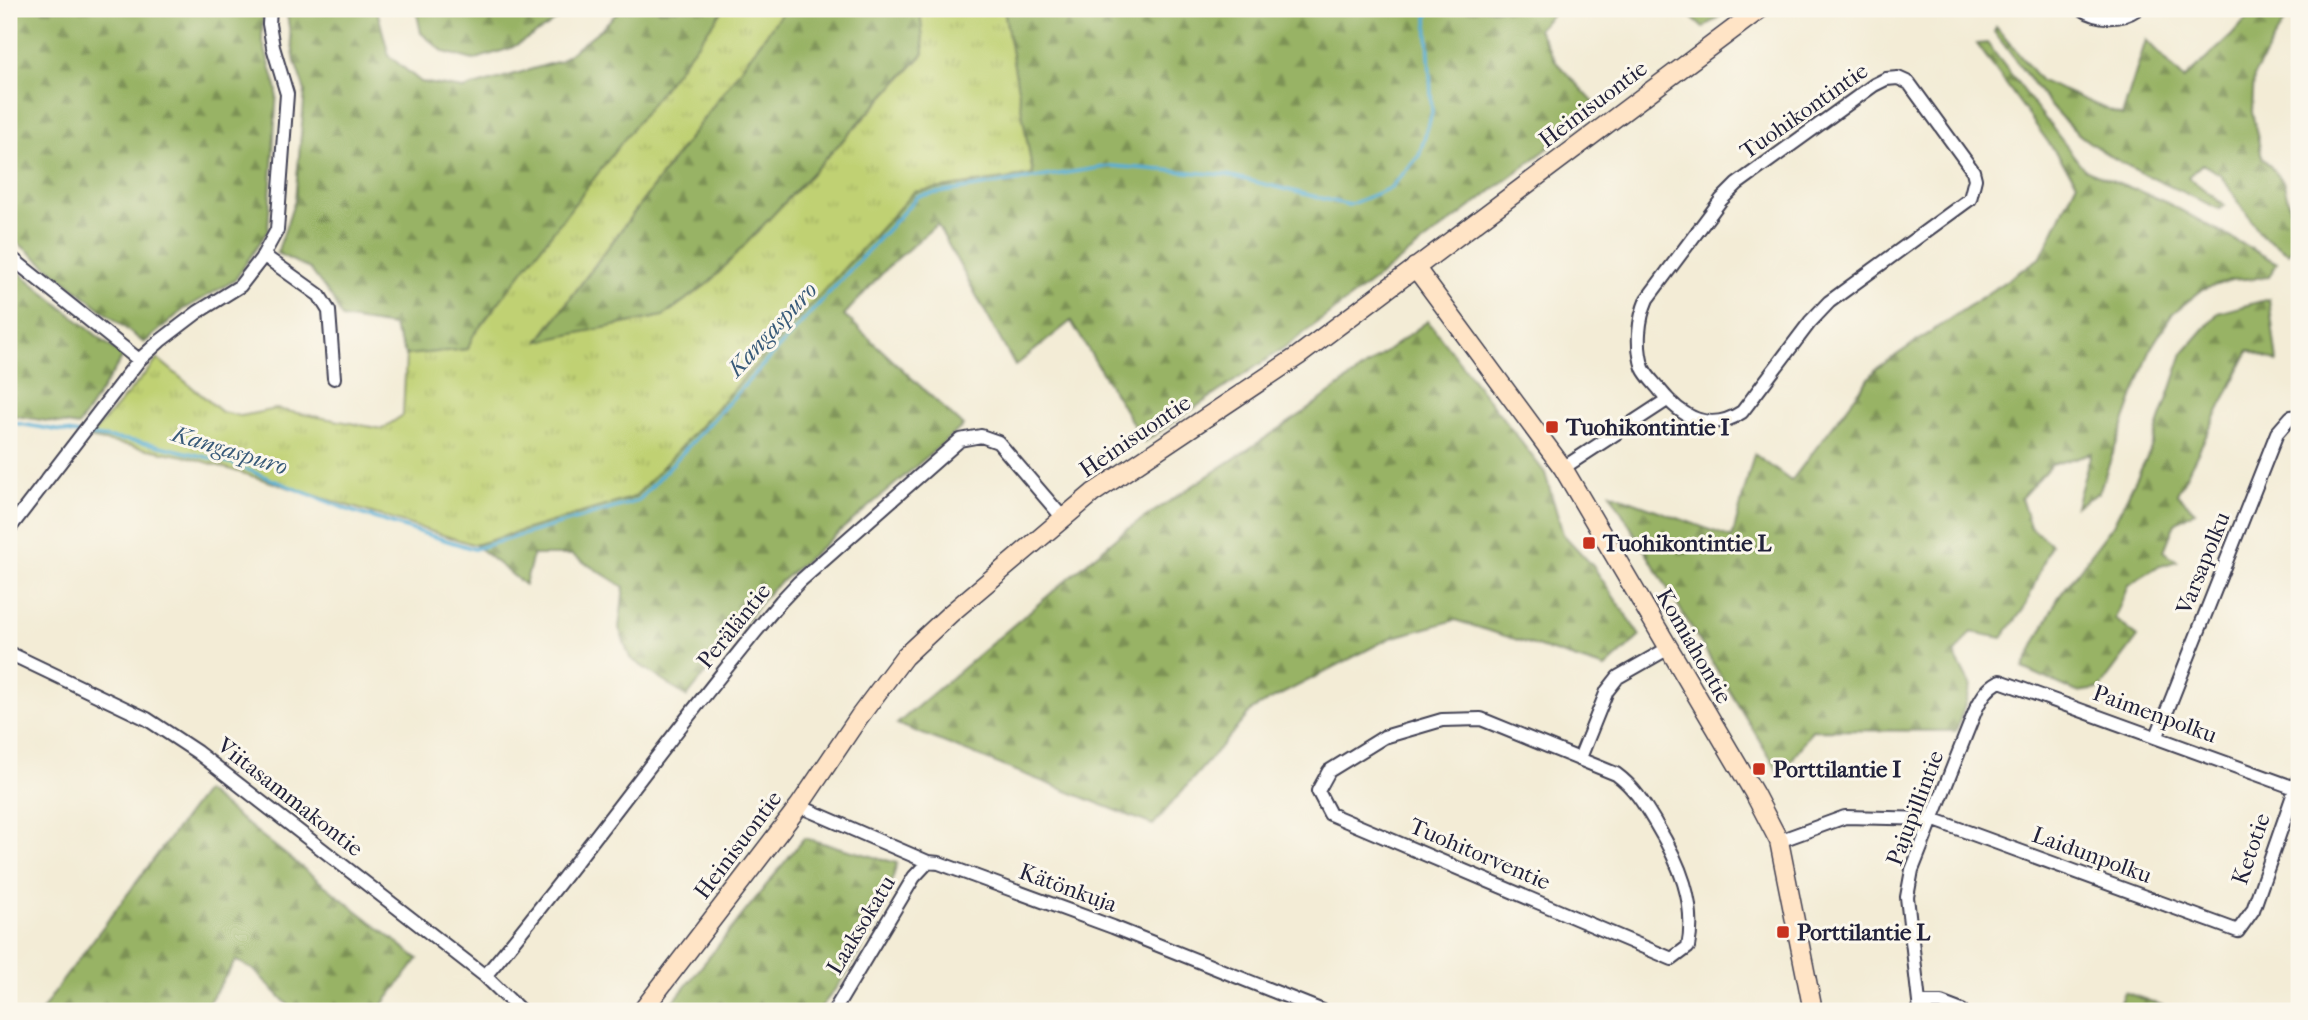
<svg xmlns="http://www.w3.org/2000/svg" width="2308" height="1020" font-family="'IM FELL French Canon',serif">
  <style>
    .grass { fill: url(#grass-tufts); stroke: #717a57; stroke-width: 2 }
    .forest { fill: url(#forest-firs); stroke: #5d6a50; stroke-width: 2 }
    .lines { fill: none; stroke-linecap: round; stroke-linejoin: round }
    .stream { stroke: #59afd5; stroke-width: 3.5 }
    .street-casing { stroke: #414052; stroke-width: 16 }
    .secondary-casing { stroke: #414052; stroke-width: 21 }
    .street { stroke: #fff; stroke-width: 12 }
    .secondary { stroke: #ffe4c6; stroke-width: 18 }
    .poi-dot { fill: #c8321e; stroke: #fbf7ec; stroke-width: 2.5 }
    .labels { text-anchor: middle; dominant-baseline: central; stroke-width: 6; stroke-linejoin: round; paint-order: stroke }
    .street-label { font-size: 23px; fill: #22223b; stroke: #fbf7ec }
    .poi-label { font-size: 23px; font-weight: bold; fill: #22223b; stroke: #fbf7ec; text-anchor: start }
    .water-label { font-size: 24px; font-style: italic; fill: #385a79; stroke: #fbf7ec }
  </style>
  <defs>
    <pattern id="grass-tufts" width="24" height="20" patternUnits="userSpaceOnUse" patternTransform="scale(1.75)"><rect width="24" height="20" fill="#c0d173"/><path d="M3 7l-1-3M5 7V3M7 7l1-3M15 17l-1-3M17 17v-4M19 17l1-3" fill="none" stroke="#a5b364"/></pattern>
    <pattern id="forest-firs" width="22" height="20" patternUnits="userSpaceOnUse" patternTransform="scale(1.75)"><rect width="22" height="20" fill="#98b365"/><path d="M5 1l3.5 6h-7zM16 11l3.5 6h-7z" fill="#7c9154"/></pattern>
  </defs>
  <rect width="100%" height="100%" fill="#fbf7ec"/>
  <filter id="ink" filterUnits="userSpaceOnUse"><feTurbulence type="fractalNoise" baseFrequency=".0143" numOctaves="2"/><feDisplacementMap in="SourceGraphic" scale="14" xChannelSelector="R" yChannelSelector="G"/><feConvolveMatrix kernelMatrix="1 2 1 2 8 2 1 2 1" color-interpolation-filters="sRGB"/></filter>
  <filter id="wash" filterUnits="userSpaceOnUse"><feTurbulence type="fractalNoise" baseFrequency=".00686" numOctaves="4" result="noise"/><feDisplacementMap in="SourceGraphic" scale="28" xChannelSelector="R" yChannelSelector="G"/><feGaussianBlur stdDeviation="1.57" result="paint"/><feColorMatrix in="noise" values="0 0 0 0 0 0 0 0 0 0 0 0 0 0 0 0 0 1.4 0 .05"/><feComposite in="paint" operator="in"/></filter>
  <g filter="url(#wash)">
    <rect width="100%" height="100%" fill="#f3ecd6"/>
    <!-- grass -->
    <path class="grass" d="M 724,9 L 785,9 L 539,340 L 663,316 L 710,282 L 924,54 L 920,9 L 1004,9 L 1034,175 L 914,192 L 635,497 L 475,545 L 190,457 L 89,438 L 158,359 L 222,412 L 241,416 L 276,409 L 382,429 L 403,415 L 406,355 L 468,349 L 472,336 Z"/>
    <!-- forest -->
    <path class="forest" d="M 9,9 L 263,9 L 262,39 L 277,90 L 268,230 L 235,280 L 183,310 L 144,343 L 9,236 Z
      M 286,9 L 378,9 L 378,14 L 389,56 L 421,82 L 463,89 L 560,61 L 602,28 L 621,9 L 724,9 L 473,336 L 468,349 L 406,355 L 393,326 L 342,318 L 332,298 L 310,269 L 277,253 L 295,200 L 305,91 L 295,62 Z
      M 416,9 L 571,9 L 547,27 L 511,48 L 473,60 L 444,52 L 421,33 Z
      M 785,9 L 920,9 L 924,53 L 710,282 L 663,316 L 539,341 Z
      M 1004,9 L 1557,9 L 1538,29 L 1556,62 L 1600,109 L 1288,345 L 1144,442 L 1071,321 L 1015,366 L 937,224 L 889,266 L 844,315 L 963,426 L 770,591 L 687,697 L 630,658 L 619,628 L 624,587 L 572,555 L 533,555 L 525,585 L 475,545 L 635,497 L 914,192 L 1033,175 Z
      M 1682,9 L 1730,9 L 1703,28 Z
      M 2255,9 L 2291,9 L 2254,75 L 2252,112 L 2262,157 L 2283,181 L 2297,233 L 2299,234 L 2299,240 L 2288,253 L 2261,235 L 2220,174 L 2202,164 L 2188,177 L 2224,205 L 2219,209 C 2175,188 2128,170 2089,142 C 2054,118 2021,66 1994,32 L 1996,27 L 2041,81 L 2122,116 L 2146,40 L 2184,79 L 2232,35 Z
      M 1987,43 L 2084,169 L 2166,202 L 2277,263 L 2269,277 L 2231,280 L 2202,290 L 2173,313 L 2151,348 L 2099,492 L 2076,506 L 2091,453 L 2051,465 L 2021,498 L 2030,527 L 2051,544 L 2025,607 L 2002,638 L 1971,632 L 1954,654 L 1971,686 L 1956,731 L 1812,730 L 1781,776 L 1610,493 L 1732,538 L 1754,454 L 1791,481 L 1876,369 L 2041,257 L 2077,182 L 1977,44 Z
      M 9,264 L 123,357 L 78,426 L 9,415 Z
      M 2269,299 L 2277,362 L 2249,350 L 2177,494 L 2195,511 L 2175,523 L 2164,551 L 2177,561 L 2157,567 L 2128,585 L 2115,619 L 2138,637 L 2099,689 L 2077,692 L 2023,668 L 2058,598 L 2113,525 L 2149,453 L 2183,353 L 2218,313 Z
      M 1428,321 L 1545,473 L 1563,534 L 1593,566 L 1640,636 L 1605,668 L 1455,620 L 1390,638 L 1253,709 L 1153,825 L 897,724 L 1123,532 L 1300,415 Z
      M 205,791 L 418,959 L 378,1011 L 294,1011 L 255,971 L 236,960 L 203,1011 L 42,1011 L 57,988 Z
      M 804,838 L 897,863 L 883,912 L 843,979 L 818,1011 L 666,1011 Z
      M 2124,992 L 2178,1011 L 2117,1010 Z"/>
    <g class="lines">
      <!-- stream -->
      <path class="stream" d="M 9,422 L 79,434
        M 87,435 L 148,443 L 231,463 L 351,511 L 474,549 L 638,501 L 918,196 L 1111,166 L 1227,175 L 1349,205 L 1390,188 L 1419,156 L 1432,113 L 1427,16 L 1433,9"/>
    </g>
  </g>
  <g filter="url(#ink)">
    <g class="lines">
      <defs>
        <path id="street" d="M 2082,9 C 2098,20 2121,20 2137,9
          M 1898,78 L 1909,83 L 1973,171 L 1975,179 L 1970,199 L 1829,302 L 1810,322 L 1742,412 C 1709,434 1681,417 1659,389 C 1654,383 1646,375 1643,368 C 1636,346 1638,320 1647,299 L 1721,200 L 1737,184 L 1874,85 L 1886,79 Z
          M 263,255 L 319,295 L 329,311 L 334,378
          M 9,256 L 139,360
          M 1563,468 L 1667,400
          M 9,529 L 139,360 L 160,341 L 198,312 L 240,286 L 261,259 L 277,230 L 287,94 L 273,47 L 269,24 L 270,9
          M 9,653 L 147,719 L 197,752 L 485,976 L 521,1011
          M 1481,719 L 1616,774 C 1635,788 1644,804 1656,824 C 1679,862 1697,903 1688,947 L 1672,959 L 1330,814 L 1318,791 L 1329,771 L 1384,737 L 1442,720 Z
          M 2157,736 L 2277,433 L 2291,417 L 2299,416
          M 1580,758 L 1607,691 L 1618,677 L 1667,649
          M 799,806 L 928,862 L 939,863 L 1113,927 L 1323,1011
          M 1779,841 L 1845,817 L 1932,819 L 2238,931 L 2253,910 L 2299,778
          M 485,976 C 587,854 678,723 781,601 L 799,582 L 960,440 L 981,436 L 998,442 L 1063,518
          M 1919,1003 L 1941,1003 L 1962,1011
          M 834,1011 L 914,877 L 928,862
          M 1920,1011 L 1907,897 L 1912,870 L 1976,709 C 1982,697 1987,688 2000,681 L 2295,788"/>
        <path id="secondary" d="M 1415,267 L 1563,468 L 1754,793 L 1779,841 L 1813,1011
          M 642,1011 L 799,806 L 859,717 L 904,657 L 950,614 L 1093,493 L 1298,356 L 1760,9"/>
      </defs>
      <!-- street casing -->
      <use href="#street" class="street-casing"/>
      <!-- secondary casing -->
      <use href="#secondary" class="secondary-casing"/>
      <!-- street -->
      <use href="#street" class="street"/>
      <!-- secondary -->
      <use href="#secondary" class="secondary"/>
    </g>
  </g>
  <!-- markers -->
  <g class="poi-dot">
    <rect x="1545" y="420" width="14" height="14" rx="3.5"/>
    <rect x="1582" y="536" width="14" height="14" rx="3.5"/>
    <rect x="1752" y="762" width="14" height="14" rx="3.5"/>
    <rect x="1776" y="925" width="14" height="14" rx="3.5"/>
  </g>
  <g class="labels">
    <!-- street labels -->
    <g class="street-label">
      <text transform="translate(1593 104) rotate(-37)">Heinisuontie</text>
      <text transform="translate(1804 111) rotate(-35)">Tuohikontintie</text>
      <text transform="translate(1135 436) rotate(-34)">Heinisuontie</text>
      <text transform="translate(2203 563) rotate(-68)">Varsapolku</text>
      <text transform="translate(734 626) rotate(-51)">Peräläntie</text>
      <text transform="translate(1694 646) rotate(60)">Komiahontie</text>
      <text transform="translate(2155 714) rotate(20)">Paimenpolku</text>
      <text transform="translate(290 797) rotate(38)">Viitasammakontie</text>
      <text transform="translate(1915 808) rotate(-69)">Pajupillintie</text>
      <text transform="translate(738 845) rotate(-53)">Heinisuontie</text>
      <text transform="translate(2251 849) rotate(-71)">Ketotie</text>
      <text transform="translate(1480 854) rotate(23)">Tuohitorventie</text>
      <text transform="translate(2092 855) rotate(20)">Laidunpolku</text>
      <text transform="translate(1068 888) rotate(20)">Kätönkuja</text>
      <text transform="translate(861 925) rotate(-59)">Laaksokatu</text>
    </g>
    <!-- poi labels -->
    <g class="poi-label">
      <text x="1566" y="427">Tuohikontintie I</text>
      <text x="1603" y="543">Tuohikontintie L</text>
      <text x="1773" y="769">Porttilantie I</text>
      <text x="1797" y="932">Porttilantie L</text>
    </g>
    <!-- water labels -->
    <g class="water-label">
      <text transform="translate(772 329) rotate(-47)">Kangaspuro</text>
      <text transform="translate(230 450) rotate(17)">Kangaspuro</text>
    </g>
  </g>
  <!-- margin -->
  <rect width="2308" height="1020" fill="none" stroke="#fbf7ec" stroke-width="35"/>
</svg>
